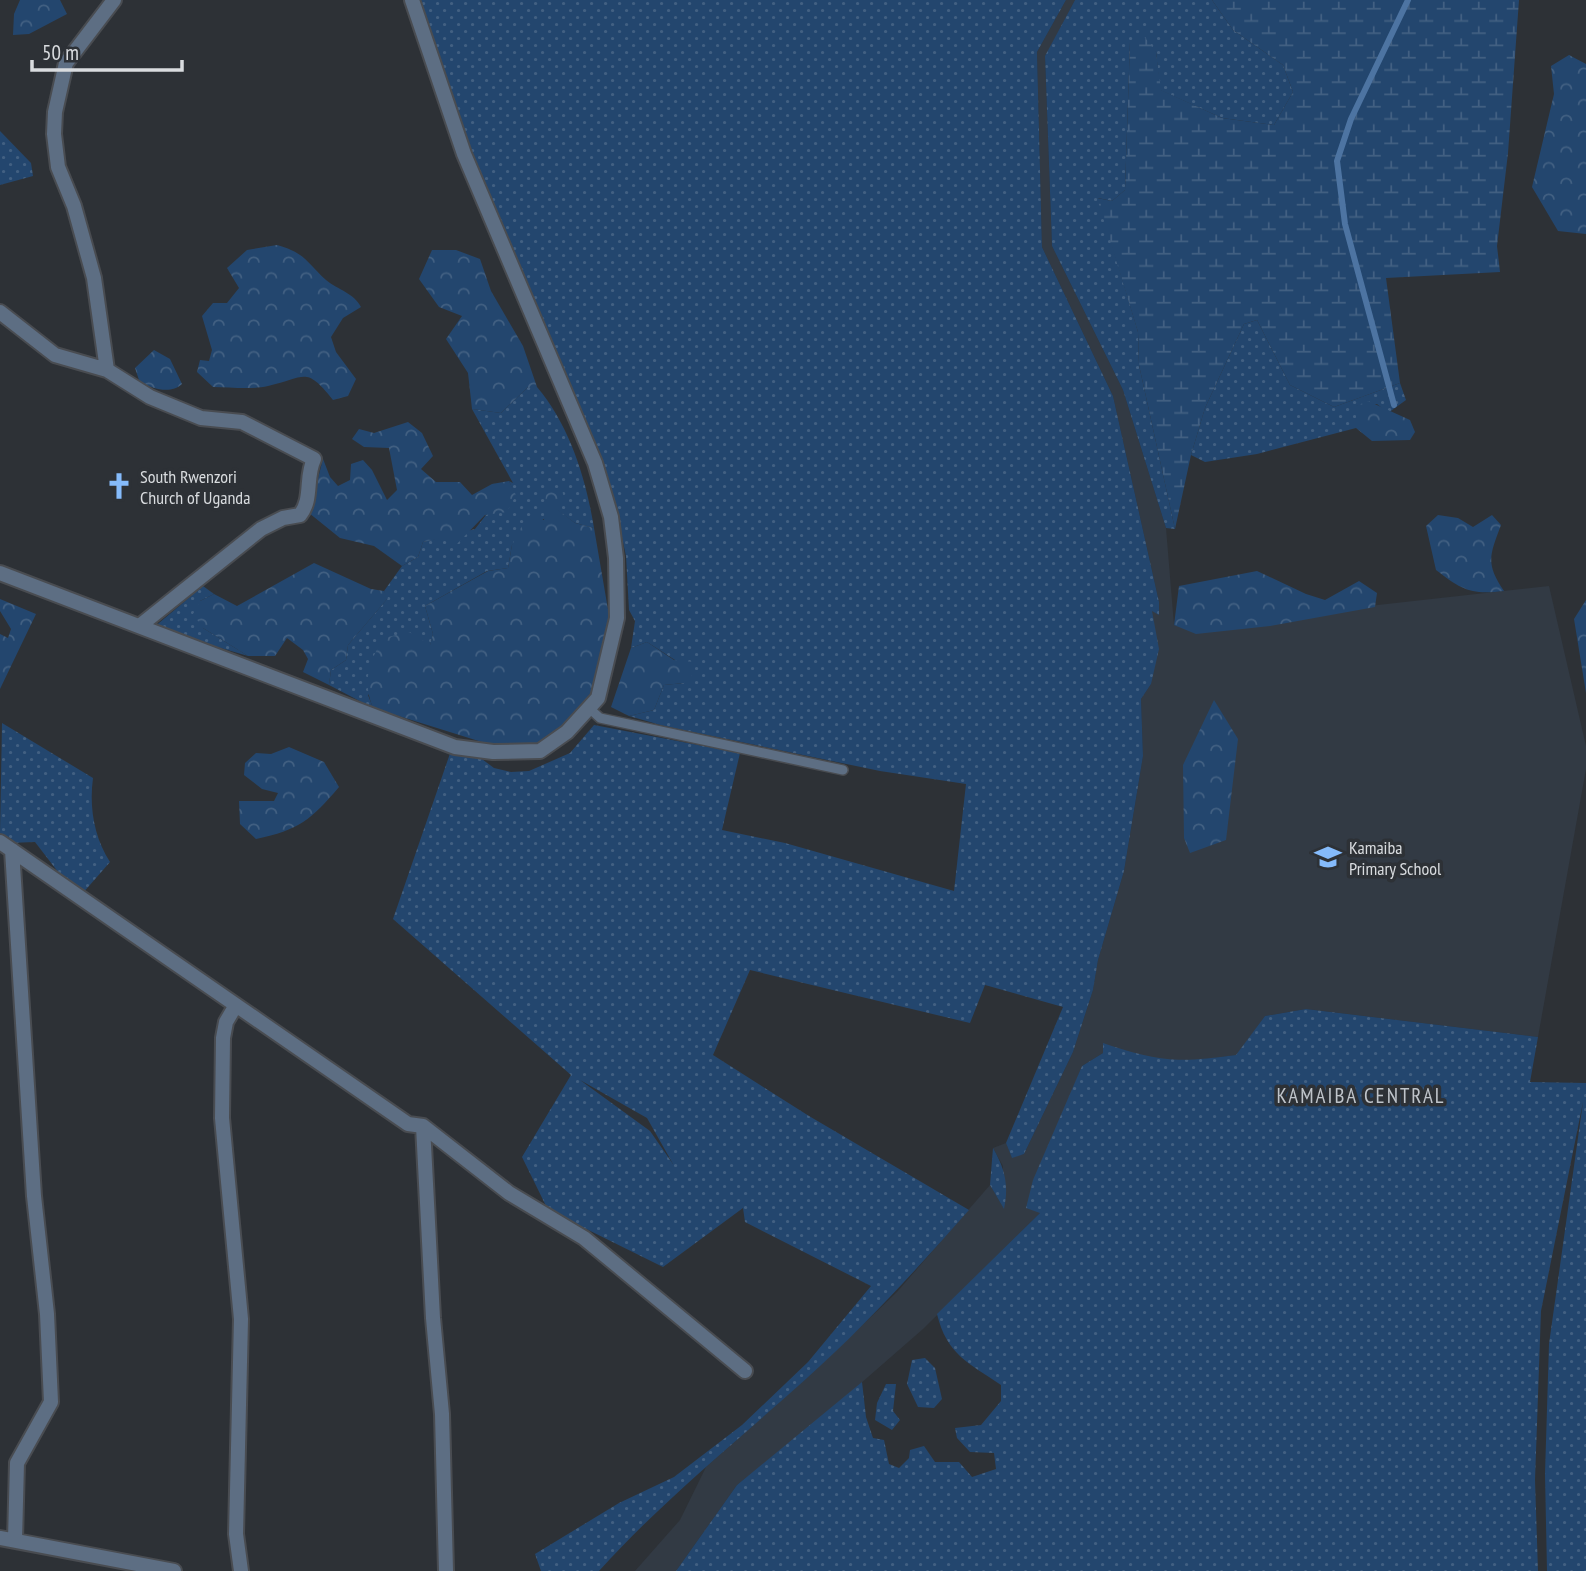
<svg xmlns="http://www.w3.org/2000/svg" width="1586" height="1571" font-family="'PT Sans Narrow',sans-serif">
  <style>
    .built { fill: #323a44 }
    .grass { fill: url(#grass-dots); fill-rule: evenodd }
    .forest { fill: url(#forest-crowns) }
    .wetland { fill: url(#wetland-marsh) }
    .lines { fill: none; stroke-linecap: round; stroke-linejoin: round }
    .stream { stroke: #4d74a2; stroke-width: 6 }
    .lane-casing { stroke: #494c51; stroke-width: 12 }
    .street-casing { stroke: #494c51; stroke-width: 18 }
    .lane { stroke: #5d6e83; stroke-width: 9 }
    .street { stroke: #5d6e83; stroke-width: 14 }
    .labels { text-anchor: middle; dominant-baseline: central; stroke-width: 7; stroke-linejoin: round; paint-order: stroke }
    .poi-label { font-size: 18px; fill: #d9dcdf; stroke: #2d3136; text-anchor: start }
    .quarter-label { font-size: 21px; letter-spacing: 2px; fill: #bfc4ca; stroke: #2d3136 }
  </style>
  <defs>
    <pattern id="grass-dots" width="8" height="8" patternUnits="userSpaceOnUse" patternTransform="scale(1.75)"><rect width="8" height="8" fill="#23466e"/><path d="M2 2h.1M6 6h.1" fill="none" stroke="#426082" stroke-width="1.8" stroke-linecap="round"/></pattern>
    <pattern id="forest-crowns" width="20" height="18" patternUnits="userSpaceOnUse" patternTransform="scale(1.75)"><rect width="20" height="18" fill="#23466e"/><path d="M2 6a3 3 0 1 1 6 0M12 15a3 3 0 1 1 6 0" fill="none" stroke="#426082"/></pattern>
    <pattern id="wetland-marsh" width="20" height="14" patternUnits="userSpaceOnUse" patternTransform="scale(1.75)"><rect width="20" height="14" fill="#23466e"/><path d="M1 5h8M5 5V1M11 12h8M15 12V8" fill="none" stroke="#426082"/></pattern>
  </defs>
  <rect width="100%" height="100%" fill="#2d3136"/>
  <!-- built -->
  <path class="built" d="M 1066,0 L 1075,0 L 1045,57 L 1052,246 L 1123,390 L 1166,528 L 1174,625 L 1197,625 L 1549,586 L 1586,746 L 1586,769 L 1538,1037 L 1306,1009 L 1265,1016 L 1237,1055 L 1182,1062 L 1148,1058 L 1103,1044 L 1103,1053 L 1082,1066 L 1065,1110 L 1040,1213 L 923,1329 L 821,1418 L 737,1485 L 676,1571 L 635,1571 L 680,1520 L 706,1467 L 808,1377 L 897,1292 L 990,1185 L 1003,1207 L 1003,1166 L 993,1148 L 1006,1143 L 1012,1157 L 1024,1154 L 1073,1052 L 1093,990 L 1098,960 L 1124,871 L 1143,756 L 1141,699 L 1151,684 L 1151,610 L 1159,614 L 1159,602 L 1113,396 L 1042,247 L 1037,52 Z"/>
  <!-- grass -->
  <path class="grass" d="M 412,0 L 1066,0 L 1037,52 L 1042,247 L 1113,396 L 1159,602 L 1159,615 L 1152,611 L 1159,649 L 1151,684 L 1141,699 L 1143,756 L 1124,871 L 1098,960 L 1093,990 L 1073,1052 L 1024,1154 L 1012,1158 L 1006,1143 L 1063,1007 L 985,985 L 970,1023 L 750,970 L 713,1055 L 809,1116 L 969,1210 C 917,1269 865,1326 806,1379 C 736,1442 662,1501 599,1571 L 541,1571 L 535,1554 L 619,1503 L 674,1477 L 742,1425 L 808,1362 L 871,1286 L 745,1222 L 743,1208 L 663,1267 L 548,1210 L 522,1157 L 571,1075 L 393,919 L 455,739 L 494,768 L 511,772 L 529,771 L 570,753 L 594,725 L 740,753 L 722,830 L 785,843 L 954,891 L 966,784 L 880,771 L 664,726 L 629,716 L 654,710 L 664,685 L 684,683 L 675,660 L 647,642 L 631,648 L 635,621 L 629,610 L 626,556 L 612,491 L 479,188 ZM 580,1080 L 647,1118 L 673,1164 L 650,1131 Z
    M 1075,0 L 1212,0 L 1233,30 L 1283,65 L 1293,92 L 1274,125 L 1222,118 L 1160,90 L 1156,52 L 1130,42 L 1125,190 L 1112,201 L 1098,198 L 1138,332 L 1139,365 L 1175,529 L 1166,528 L 1123,390 L 1052,246 L 1045,56 Z
    M 0,131 L 31,163 L 33,176 L 0,185 Z
    M 1257,320 L 1290,385 L 1334,407 L 1400,383 L 1406,400 L 1388,413 L 1377,404 L 1356,406 L 1356,428 L 1257,454 L 1205,462 L 1191,455 L 1205,408 L 1244,324 Z
    M 528,387 L 537,387 C 570,426 586,479 594,528 L 575,523 L 556,509 L 512,545 L 508,568 L 487,571 L 425,606 L 433,634 L 430,646 L 368,695 L 373,708 L 329,685 L 331,670 L 346,660 L 348,645 L 387,599 L 384,591 L 402,566 L 418,557 L 423,542 L 475,529 L 486,515 L 515,495 L 509,481 L 513,483 L 472,409 L 501,413 Z
    M 203,586 L 214,594 L 200,601 L 203,628 L 248,656 L 153,628 Z
    M 2,723 L 93,778 C 89,807 94,837 110,862 L 82,894 L 65,881 L 35,842 L 9,843 L 0,835 Z
    M 1306,1009 L 1538,1037 L 1530,1082 L 1586,1083 L 1586,1571 L 1547,1571 L 1545,1474 L 1549,1344 L 1583,1102 L 1541,1311 L 1535,1480 L 1538,1571 L 676,1571 L 737,1485 L 862,1382 L 866,1417 L 873,1438 L 884,1440 L 889,1464 L 899,1468 L 909,1458 L 910,1450 L 924,1446 L 935,1462 L 959,1462 L 972,1477 L 996,1469 L 994,1453 L 970,1452 L 957,1438 L 955,1428 L 981,1425 L 1001,1401 L 1001,1385 C 969,1363 947,1355 937,1314 L 1040,1213 L 1026,1208 L 1033,1180 L 1082,1066 L 1103,1053 L 1103,1043 C 1160,1062 1177,1063 1236,1055 L 1265,1016 Z
    M 993,1148 C 1005,1169 1009,1185 1004,1209 L 990,1185 Z
    M 925,1358 L 935,1368 L 942,1399 L 934,1408 L 918,1407 L 907,1384 L 912,1360 Z
    M 886,1384 L 896,1384 L 893,1411 L 900,1420 L 892,1430 L 875,1420 L 877,1403 Z"/>
  <!-- forest -->
  <path class="forest" d="M 20,0 L 60,0 L 67,14 L 29,34 L 13,35 L 14,14 Z
    M 1569,55 L 1586,64 L 1586,234 L 1558,231 L 1532,187 L 1554,94 L 1551,66 Z
    M 277,245 C 306,253 307,263 326,280 C 338,290 354,293 361,307 L 343,318 L 331,337 L 336,352 L 356,379 L 348,396 L 333,400 C 305,365 306,378 268,386 C 251,390 230,387 213,387 L 197,372 L 200,360 L 209,361 L 212,350 L 202,316 L 213,303 L 227,303 L 239,288 L 227,268 L 247,250 Z
    M 432,250 L 456,250 L 480,259 L 491,291 L 523,346 L 537,387 L 528,387 L 501,413 L 472,409 L 468,373 L 446,339 L 462,316 L 439,307 L 419,279 Z
    M 154,350 L 170,359 L 182,384 C 170,395 153,388 140,383 L 135,368 Z
    M 1368,401 L 1410,420 L 1415,432 L 1410,440 L 1372,441 L 1356,428 L 1356,406 Z
    M 408,422 L 422,433 L 433,456 L 421,469 L 436,482 L 460,482 L 472,495 L 492,484 L 509,481 L 516,495 L 507,512 L 485,515 L 453,548 L 443,538 L 423,542 L 418,557 L 402,566 L 374,546 L 340,538 L 309,513 L 323,459 L 330,477 L 338,486 L 350,480 L 351,464 L 363,460 L 372,470 L 387,500 L 397,490 L 389,448 L 364,447 L 352,439 L 359,429 L 374,433 Z
    M 561,487 L 565,501 L 557,509 L 575,523 L 594,528 L 611,627 L 587,705 L 561,732 L 527,749 L 501,748 L 373,708 C 362,682 369,660 384,638 L 409,632 L 430,645 L 433,634 L 425,606 L 488,571 L 508,568 L 512,545 L 525,520 L 544,520 L 546,492 Z
    M 1438,515 L 1458,518 L 1473,527 L 1492,515 L 1501,525 C 1490,555 1485,563 1504,591 C 1471,595 1462,590 1436,570 L 1426,526 Z
    M 314,563 L 371,589 L 384,591 L 388,598 L 348,645 L 346,660 L 331,670 L 329,685 L 303,672 L 308,659 L 303,650 L 287,638 L 275,656 L 248,656 L 203,628 L 193,614 L 200,601 L 214,594 L 237,606 Z
    M 1257,571 L 1306,594 L 1325,600 L 1359,581 L 1377,593 L 1375,607 L 1270,626 L 1196,634 L 1174,625 L 1179,586 Z
    M 0,599 L 36,614 L 0,689 L 0,634 L 8,638 L 11,629 L 0,611 Z
    M 1586,600 L 1586,693 L 1574,619 Z
    M 647,642 L 674,660 L 694,662 L 691,678 L 684,683 L 664,685 L 654,710 L 629,716 L 611,707 L 631,648 Z
    M 1214,700 L 1238,739 L 1226,840 L 1190,853 L 1184,838 L 1183,765 Z
    M 289,747 L 324,762 L 339,787 C 311,820 299,830 256,839 L 240,824 L 239,801 L 274,801 L 278,793 L 262,789 L 244,775 L 245,763 L 256,753 L 271,754 Z"/>
  <!-- wetland -->
  <path class="wetland" d="M 1212,0 L 1519,0 L 1508,153 L 1497,246 L 1500,272 L 1386,278 L 1400,383 L 1334,407 L 1290,385 L 1257,320 L 1244,324 L 1205,408 L 1191,455 L 1175,529 L 1139,365 L 1138,332 L 1097,198 L 1112,201 L 1125,190 L 1130,42 L 1143,35 L 1156,52 L 1161,90 L 1222,118 L 1274,125 L 1293,92 L 1283,65 L 1233,30 Z"/>
  <g class="lines">
    <!-- stream -->
    <path class="stream" d="M 1394,405 L 1345,224 L 1337,161 L 1351,119 L 1408,0"/>
    <defs>
      <path id="lane" d="M 589,708 L 600,718 L 843,770"/>
      <path id="street" d="M 0,312 L 55,355 L 107,370 L 150,397 L 201,418 L 242,422 L 314,459 C 305,477 313,499 300,515 L 283,518 L 261,529 L 142,624
        M 107,370 L 94,278 L 74,206 L 58,167 L 54,134 L 55,112 L 66,63 L 114,0
        M 0,573 L 455,747 L 493,752 L 540,751 L 567,732 L 598,698 L 617,618 L 616,558 L 611,517 L 595,463 L 464,154 L 412,0
        M 0,842 L 408,1124 L 423,1126 L 509,1193 L 584,1238 L 745,1371
        M 12,850 L 34,1196 L 47,1314 L 51,1402 L 17,1463 L 15,1540
        M 236,1005 L 226,1022 L 223,1038 L 222,1118 L 241,1319 L 236,1534 L 241,1571
        M 423,1126 L 433,1318 L 442,1414 L 446,1571
        M 0,1538 L 174,1571"/>
    </defs>
    <!-- lane casing -->
    <use href="#lane" class="lane-casing"/>
    <!-- street casing -->
    <use href="#street" class="street-casing"/>
    <!-- lane -->
    <use href="#lane" class="lane"/>
    <!-- street -->
    <use href="#street" class="street"/>
  </g>
  <!-- icons -->
  <defs>
    <symbol id="church-bare" viewBox="-9 -9 18 18"><path d="M-1.2-6h2.4v3.5h3.3v2.4h-3.3V6h-2.4V-.1h-3.3v-2.4h3.3Z" fill="#85bbfb" stroke="#2d3136" stroke-width="2.5" paint-order="stroke"/></symbol>
    <symbol id="school-bare" viewBox="-9 -9 18 18"><path d="M0-5L7-2L0 1L-7-2ZM-4 1L0 2.5L4 1V4Q0 6-4 4Z" fill="#85bbfb" stroke="#2d3136" stroke-width="2.5" paint-order="stroke"/></symbol>
  </defs>
  <g fill-rule="evenodd">
    <use href="#church-bare" x="100" y="467" width="38" height="38"/>
    <use href="#school-bare" x="1309" y="838" width="38" height="38"/>
  </g>
  <g class="labels">
    <!-- poi labels -->
    <g class="poi-label">
      <text x="140" y="476">South Rwenzori<tspan x="140" dy="21">Church of Uganda</tspan></text>
      <text x="1349" y="847">Kamaiba<tspan x="1349" dy="21">Primary School</tspan></text>
    </g>
    <!-- quarter labels -->
    <g class="quarter-label">
      <text x="1361" y="1095">KAMAIBA CENTRAL</text>
    </g>
  </g>
  <!-- scale -->
  <path d="M32 60v10h150v-10" fill="none" stroke="#d9dcdf" stroke-width="3.5"/>
  <text x="42" y="60" font-size="21" fill="#d9dcdf" stroke="#2d3136" stroke-width="5" paint-order="stroke">50 m</text>
</svg>
